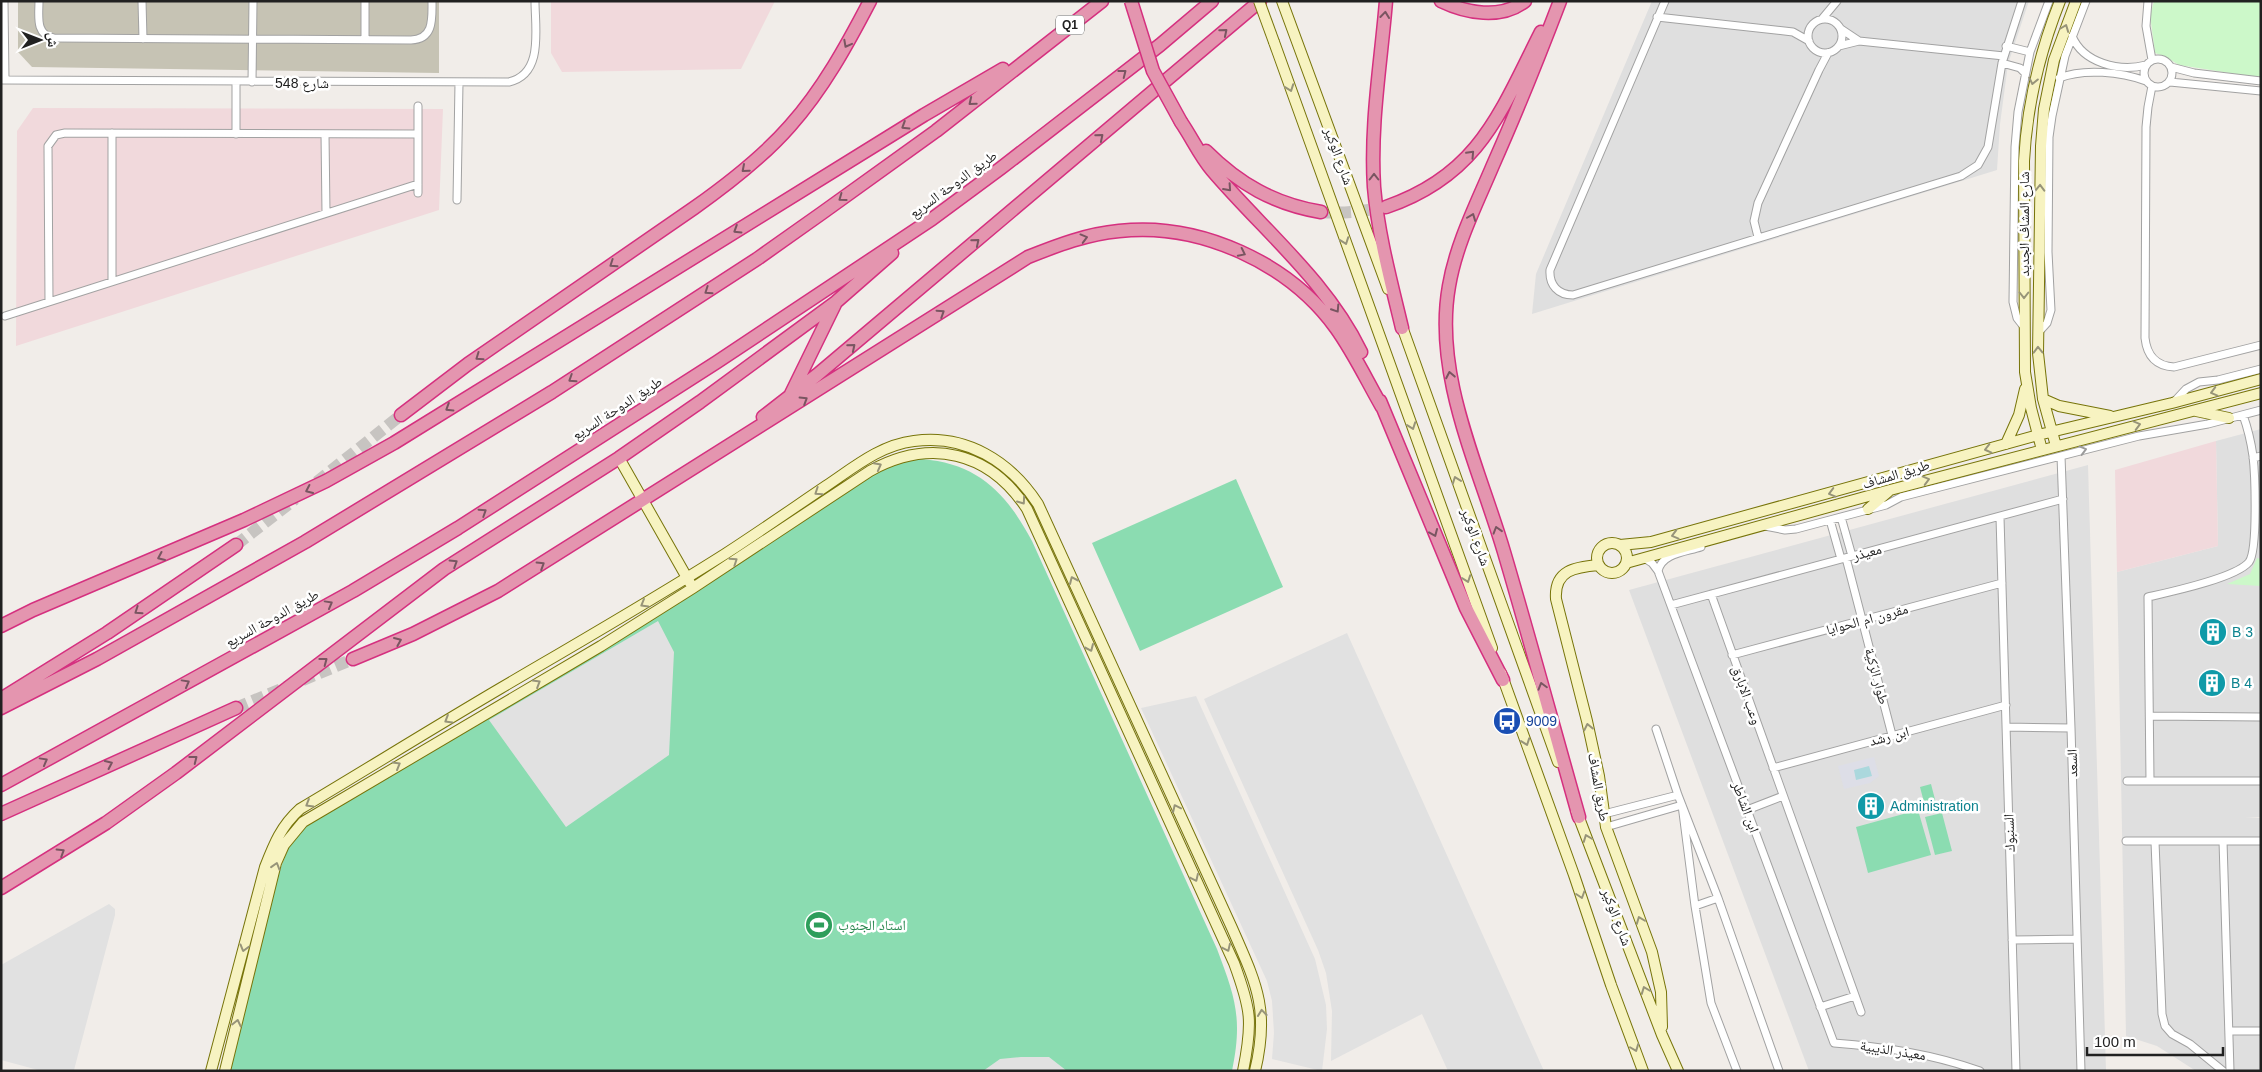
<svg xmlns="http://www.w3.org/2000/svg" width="2262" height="1072" font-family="Arial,'Noto Naskh Arabic',sans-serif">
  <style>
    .residential { fill: #dfdfdf }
    .commercial { fill: #f1d9dc }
    .construction { fill: #c6c3b4 }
    .park { fill: #ccf8c9 }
    .pitch { fill: #8bdcb1 }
    .parking { fill: #e1e1e1 }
    .plaza { fill: #dddee7 }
    .water { fill: #abd8dd }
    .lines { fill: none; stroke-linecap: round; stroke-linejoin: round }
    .highway-tunnel { stroke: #c7c4c1; stroke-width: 12; stroke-dasharray: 12 6; stroke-linecap: butt }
    .street-casing { stroke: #a2a2a2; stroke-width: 9 }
    .secondary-casing { stroke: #77740a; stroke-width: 12 }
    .highway-casing { stroke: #d5307f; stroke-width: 15 }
    .street { stroke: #fff; stroke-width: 7 }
    .secondary { stroke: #f7f3c1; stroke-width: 10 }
    .highway { stroke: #e495af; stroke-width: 12 }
    .secondary-bridge-casing { stroke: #77740a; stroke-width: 12; stroke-linecap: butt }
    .highway-bridge-casing { stroke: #d5307f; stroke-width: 15; stroke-linecap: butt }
    .secondary-bridge { stroke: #f7f3c1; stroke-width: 10 }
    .highway-bridge { stroke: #e495af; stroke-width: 12 }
    .oneway { stroke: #795561 }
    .oneway2 { stroke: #979479 }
    .oneway3 { stroke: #9b9b9b }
    .labels { text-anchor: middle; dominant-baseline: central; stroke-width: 5; stroke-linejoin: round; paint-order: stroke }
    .shield { fill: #fff; stroke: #646464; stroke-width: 1 }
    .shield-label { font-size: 12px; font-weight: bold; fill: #212121 }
    .street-label { font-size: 14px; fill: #212121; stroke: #fff }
    .culture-label { font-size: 14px; fill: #0d838f; stroke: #fff; text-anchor: start }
    .transit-label { font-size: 14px; fill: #164399; stroke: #fff; text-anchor: start }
    .leisure-label { font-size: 14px; fill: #27864d; stroke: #fff; text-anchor: start }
  </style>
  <rect width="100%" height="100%" fill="#f1ede9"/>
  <!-- residential -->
  <path class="residential" d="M 1652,1 L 2029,1 L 2008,64 L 2000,124 L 1997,170 L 1532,314 L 1536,274 Z
    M 2261,429 L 2261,817 L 2246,817 L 2261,818 L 2261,1071 L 2196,1071 L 2157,1046 L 2126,1036 L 2117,572 L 2218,546 L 2216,441 Z
    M 2088,465 L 2106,1071 L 1809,1071 L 1629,590 Z"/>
  <!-- commercial -->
  <path class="commercial" d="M 551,1 L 775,1 L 741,69 L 562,72 L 551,53 Z
    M 33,108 L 443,109 L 439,210 L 16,346 L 17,131 Z
    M 2216,441 L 2218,546 L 2117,572 L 2115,470 Z"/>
  <!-- construction -->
  <path class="construction" d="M 18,1 L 439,1 L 439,73 L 32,67 L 18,52 Z"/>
  <!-- park -->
  <path class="park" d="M 2154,1 L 2261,1 L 2261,78 L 2179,65 L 2166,57 L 2155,53 L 2150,15 Z
    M 2257,558 L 2261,559 L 2261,586 L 2227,584 L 2250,574 Z"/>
  <!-- pitch -->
  <path class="pitch" d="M 922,459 C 979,464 1006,493 1032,541 L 1217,949 C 1235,997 1243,1018 1232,1071 L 227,1071 L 279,872 L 290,844 L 307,824 L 663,607 L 881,470 L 906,461 Z
    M 1236,479 L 1283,587 L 1140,651 L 1092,543 Z
    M 1931,784 L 1938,811 L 1927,814 L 1920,787 Z
    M 1918,810 L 1931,855 L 1868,873 L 1856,827 Z
    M 1942,813 L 1952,851 L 1935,855 L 1925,817 Z"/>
  <!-- parking -->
  <path class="parking" d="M 658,621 L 674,652 L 669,755 L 566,827 L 489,720 Z
    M 1347,633 L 1544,1071 L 1448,1071 L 1422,1014 L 1331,1061 L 1332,1011 L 1326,973 L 1318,950 L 1204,699 Z
    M 1196,696 L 1315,959 L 1326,1005 L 1327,1029 L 1322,1071 L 1272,1059 L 1274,1033 L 1272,1001 L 1267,981 L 1141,708 Z
    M 109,904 L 115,909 L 115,915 L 74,1070 L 42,1071 L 1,1060 L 1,965 Z
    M 1021,1057 L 1049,1057 L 1067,1071 L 983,1071 L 1000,1059 Z"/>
  <!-- plaza -->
  <path class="plaza" d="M 1874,757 L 1879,776 L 1870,783 L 1844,789 L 1838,766 Z"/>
  <!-- water -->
  <path class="water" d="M 1869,766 L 1872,776 L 1856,780 L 1854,770 Z"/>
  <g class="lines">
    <!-- highway-tunnel -->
    <path class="highway-tunnel" d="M 1321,212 C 1344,214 1364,211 1385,207
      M 317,482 L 401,415
      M 236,545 L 295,499
      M 236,708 L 353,659"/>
    <defs>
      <path id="street" d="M 4,1 L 5,80
        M 39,1 C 39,16 35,35 54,38 L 411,40 C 434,39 432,19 432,1
        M 142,1 L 143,39
        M 1665,1 L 1550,270 C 1549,285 1558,295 1573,295 L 1961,176 L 1978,165 L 1988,147 L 2002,63 L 2022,1
        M 2148,1 L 2146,26 L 2152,60
        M 1657,17 L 1793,32 L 1809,41
        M1808 36a17 17 0 1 1 34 0a17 17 0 1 1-34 0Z
        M 1822,19 L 1837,1
        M 1841,29 L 1859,41
        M 2072,36 C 2083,63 2119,72 2146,65
        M 365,39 L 365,1
        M 1839,46 L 1859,41 L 2004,56
        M 2006,46 L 2030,52
        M2144 73a14 14 0 1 1 28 0a14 14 0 1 1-28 0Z
        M 2002,63 L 2020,68 L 2025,73
        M 2171,67 L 2194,73 L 2261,81
        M 2059,78 C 2084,68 2121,72 2146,81
        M 1,80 L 509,82 C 544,74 535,29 535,1
        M 236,82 L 236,134
        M 252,82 L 253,1
        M 2170,82 L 2261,91
        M 2152,86 L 2148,107 L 2146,127 L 2145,338 C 2147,356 2156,366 2174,367 L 2261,345
        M 418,106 L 418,193
        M 112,133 L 112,281
        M 325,134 L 326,213
        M 457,200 L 459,83
        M 1758,237 L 1754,221 L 1758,203 L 1819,70 L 1828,53
        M 49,301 L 48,146 L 56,135 L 65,133 L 417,134
        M 5,316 L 418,184
        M 2024,327 L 2017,318 L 2013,302 L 2015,147 L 2018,112 L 2030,52 L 2049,1
        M 2038,333 L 2047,323 L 2051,310 L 2048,252 L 2049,137 L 2052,116 L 2065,56 L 2086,1
        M 2173,403 L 2186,389 L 2199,382 L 2218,380 L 2261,369
        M 2061,456 L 2071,728 L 2081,1071
        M 2253,458 L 2261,456
        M 1841,517 L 1852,556
        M 2000,517 L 2016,1071
        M 1830,520 L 1841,559
        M 1765,526 L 1785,530 L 1796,529 L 1886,505 L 1901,497 L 2139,436 L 2208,424 L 2261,410
        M 1644,558 L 1652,563 L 1658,571 L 1834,1043 C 1885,1047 1932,1054 1980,1071
        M 1846,558 L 1892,735
        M 1658,571 C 1662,553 1686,552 1701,547
        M 1711,594 L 1861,1012
        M 1671,605 L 2063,499
        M 1732,655 L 2002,583
        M 2150,716 L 2261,717
        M 2006,727 L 2071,728
        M 1656,729 L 1678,795 L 1718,898 L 1779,1071
        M 1773,768 L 2006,705
        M 2150,780 L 2148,597 C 2170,592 2236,578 2249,562 C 2258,550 2255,473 2253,456 C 2251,442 2248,429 2243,415
        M 2127,781 L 2261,781
        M 1747,810 L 1783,796
        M 1604,814 L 1678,795
        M 1606,827 L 1682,805 L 1695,906 L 1711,1003 L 1737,1071
        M 2126,841 L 2261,841
        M 2223,841 L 2230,1071
        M 2155,842 L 2162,1014 L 2165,1026 L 2172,1034 L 2190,1044 L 2223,1071
        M 1695,906 L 1718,898
        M 2012,940 L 2077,939
        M 1820,1007 L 1855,996
        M 2229,1031 L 2261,1031"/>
      <path id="secondary" d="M 1282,1 L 1388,289
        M 1274,42 L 1492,648
        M 1400,321 L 1558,762
        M 2043,399 L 2059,406 L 2110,416
        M 2196,411 L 2229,418
        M 2006,444 L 2019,415 L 2025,389
        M 2056,446 L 2043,399 L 2038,353 L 2041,146 L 2044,109 L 2054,60 L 2076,1
        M 2042,450 L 2031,408 L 2025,372 L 2024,161 C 2027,105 2039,54 2060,1
        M 619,458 L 690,583
        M 1868,509 L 1888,492
        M1597 558a15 15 0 1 1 30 0a15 15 0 1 1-30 0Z
        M 1620,545 L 1651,542 L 2038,435 L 2172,403 L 2261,379
        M 1626,563 L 1890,490 L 2261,393
        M 1599,565 C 1575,567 1554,570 1556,599 L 1587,721 L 1599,776 L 1606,827 L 1652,952 L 1661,992 L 1662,1027
        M 1501,673 L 1574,875 L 1611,985 L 1643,1071
        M 1576,810 L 1662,1035 L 1678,1071
        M 211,1071 L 265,867 C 274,844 281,826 300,809 C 367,769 433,728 501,688 C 576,644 651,601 725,554 C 759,532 792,509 826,486 C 853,468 880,445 914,441 C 966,434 1010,461 1038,504 L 1232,928 C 1256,983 1270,1009 1255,1071
        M 225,1071 L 276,863 L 284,845 L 303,822 L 601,646 L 693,588 L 870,471 C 930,438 989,451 1027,509 L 1234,963 C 1251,1009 1253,1022 1243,1071"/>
      <path id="highway" d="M 1386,1 C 1381,62 1370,125 1374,187 C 1378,234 1391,282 1402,328
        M 1441,1 C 1466,13 1501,20 1525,1
        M 1560,1 C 1539,56 1517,111 1493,165 C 1477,203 1456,244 1449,286 C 1433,375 1479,467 1504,552 C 1530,640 1554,729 1579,817
        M 1181,122 C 1192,138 1200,156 1212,170 C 1263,230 1326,280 1361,352
        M 1206,151 C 1239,184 1274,204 1321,212
        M 1386,207 C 1479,175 1500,113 1541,32
        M 791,394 L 835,304
        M 1380,401 L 1466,608 L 1503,680
        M 401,415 L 468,364 L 694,208 C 728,184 762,158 790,126 C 823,89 847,45 870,1
        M 763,417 L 817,375 L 1260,1
        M 1,626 L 33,610 L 244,520 L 326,481 L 394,443 L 924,115 L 1003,69
        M 353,659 L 413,634 L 498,591 L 1028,257 C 1058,245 1087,234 1119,231 C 1200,222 1289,263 1336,328 C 1354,353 1367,381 1382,407
        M 1,699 L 107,633 L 236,545
        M 1,708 L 97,659 L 305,542 L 552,392 L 757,259 L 822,213 L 936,131 L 1102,1
        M 1,785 L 353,591 L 458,528 L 717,362 L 932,219 L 1001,168 L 1160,45 L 1212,1
        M 1,814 L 236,708
        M 1,888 L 106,823 L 176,773 L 444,569 L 619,458 L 700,402 L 836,302 L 892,253"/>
    </defs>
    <!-- street casing -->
    <use href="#street" class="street-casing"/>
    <!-- secondary casing -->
    <use href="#secondary" class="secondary-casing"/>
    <!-- highway casing -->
    <use href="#highway" class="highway-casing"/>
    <!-- street -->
    <use href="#street" class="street"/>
    <!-- secondary -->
    <use href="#secondary" class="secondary"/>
    <!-- highway -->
    <use href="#highway" class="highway"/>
    <defs>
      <path id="secondary-bridge" d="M 1259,1 L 1274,42"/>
      <path id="highway-bridge" d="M 1131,1 L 1153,71 L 1181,122"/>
    </defs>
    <!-- secondary-bridge casing -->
    <use href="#secondary-bridge" class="secondary-bridge-casing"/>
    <!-- highway-bridge casing -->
    <use href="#highway-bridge" class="highway-bridge-casing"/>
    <!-- secondary-bridge -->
    <use href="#secondary-bridge" class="secondary-bridge"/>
    <!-- highway-bridge -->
    <use href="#highway-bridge" class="highway-bridge"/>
  </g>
  <!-- one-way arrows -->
  <defs><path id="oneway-chevron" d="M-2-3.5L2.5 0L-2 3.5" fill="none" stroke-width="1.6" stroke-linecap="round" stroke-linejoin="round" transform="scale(1.25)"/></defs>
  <g class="oneway">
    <use href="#oneway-chevron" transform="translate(1385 15) rotate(-84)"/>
    <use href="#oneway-chevron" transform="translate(1224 32) rotate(-40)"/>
    <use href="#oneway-chevron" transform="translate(847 44) rotate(118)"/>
    <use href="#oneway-chevron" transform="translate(1123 73) rotate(-38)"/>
    <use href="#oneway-chevron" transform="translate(972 102) rotate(141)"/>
    <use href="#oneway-chevron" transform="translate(905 126) rotate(148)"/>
    <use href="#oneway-chevron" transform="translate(1100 137) rotate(-40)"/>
    <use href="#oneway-chevron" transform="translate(1471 154) rotate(-47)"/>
    <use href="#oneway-chevron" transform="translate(745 169) rotate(139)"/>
    <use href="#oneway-chevron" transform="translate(1374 177) rotate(-90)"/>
    <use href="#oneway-chevron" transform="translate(1228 188) rotate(48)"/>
    <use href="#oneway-chevron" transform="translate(842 198) rotate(144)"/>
    <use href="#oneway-chevron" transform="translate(1472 217) rotate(-69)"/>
    <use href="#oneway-chevron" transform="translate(737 230) rotate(148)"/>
    <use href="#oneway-chevron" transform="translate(1084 238) rotate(-15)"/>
    <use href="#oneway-chevron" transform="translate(976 242) rotate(-40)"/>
    <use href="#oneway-chevron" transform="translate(1242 253) rotate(26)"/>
    <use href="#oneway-chevron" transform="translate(613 264) rotate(146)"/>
    <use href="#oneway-chevron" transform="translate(708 291) rotate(146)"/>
    <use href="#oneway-chevron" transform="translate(1336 309) rotate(57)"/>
    <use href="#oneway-chevron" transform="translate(941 313) rotate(-33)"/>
    <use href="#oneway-chevron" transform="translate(852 347) rotate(-40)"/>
    <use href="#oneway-chevron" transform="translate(479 357) rotate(145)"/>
    <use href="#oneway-chevron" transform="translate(1450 375) rotate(-101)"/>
    <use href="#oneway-chevron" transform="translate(572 379) rotate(147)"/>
    <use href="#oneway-chevron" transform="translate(804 400) rotate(-32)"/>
    <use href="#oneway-chevron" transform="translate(449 408) rotate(148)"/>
    <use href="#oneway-chevron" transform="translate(309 490) rotate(155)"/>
    <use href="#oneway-chevron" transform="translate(483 512) rotate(-33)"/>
    <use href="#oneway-chevron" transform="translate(1497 530) rotate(-107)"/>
    <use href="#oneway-chevron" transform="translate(1434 533) rotate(67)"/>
    <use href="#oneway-chevron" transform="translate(161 557) rotate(156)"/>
    <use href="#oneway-chevron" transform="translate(454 563) rotate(-32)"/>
    <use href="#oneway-chevron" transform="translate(541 565) rotate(-32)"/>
    <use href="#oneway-chevron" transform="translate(329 604) rotate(-29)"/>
    <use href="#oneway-chevron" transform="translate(138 611) rotate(146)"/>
    <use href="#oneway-chevron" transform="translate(398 641) rotate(-23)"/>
    <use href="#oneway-chevron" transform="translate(324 661) rotate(-37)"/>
    <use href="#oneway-chevron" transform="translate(186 683) rotate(-29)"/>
    <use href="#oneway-chevron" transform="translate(1542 686) rotate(-106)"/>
    <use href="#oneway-chevron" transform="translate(194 759) rotate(-38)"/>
    <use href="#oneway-chevron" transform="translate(44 761) rotate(-29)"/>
    <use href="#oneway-chevron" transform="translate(109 764) rotate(-25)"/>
    <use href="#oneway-chevron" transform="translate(61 852) rotate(-32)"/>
  </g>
  <g class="oneway2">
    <use href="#oneway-chevron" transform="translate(2065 28) rotate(-69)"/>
    <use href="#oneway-chevron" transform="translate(2033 81) rotate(102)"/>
    <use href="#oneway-chevron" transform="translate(1290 88) rotate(70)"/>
    <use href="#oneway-chevron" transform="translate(2040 188) rotate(-89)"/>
    <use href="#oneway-chevron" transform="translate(1345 241) rotate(70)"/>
    <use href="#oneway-chevron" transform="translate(2024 295) rotate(90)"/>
    <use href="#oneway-chevron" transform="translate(2038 350) rotate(-91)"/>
    <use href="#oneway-chevron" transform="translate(2214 392) rotate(165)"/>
    <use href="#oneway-chevron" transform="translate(2137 425) rotate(-15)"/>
    <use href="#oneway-chevron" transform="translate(1412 426) rotate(70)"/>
    <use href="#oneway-chevron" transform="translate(1988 449) rotate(166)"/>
    <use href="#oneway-chevron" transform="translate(878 466) rotate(-28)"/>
    <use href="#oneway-chevron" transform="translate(1456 480) rotate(-110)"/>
    <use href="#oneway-chevron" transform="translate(1926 480) rotate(-15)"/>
    <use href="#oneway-chevron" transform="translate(818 492) rotate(146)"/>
    <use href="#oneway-chevron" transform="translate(1832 493) rotate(165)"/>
    <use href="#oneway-chevron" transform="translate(1022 501) rotate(55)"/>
    <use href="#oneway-chevron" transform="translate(1675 535) rotate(165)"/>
    <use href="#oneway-chevron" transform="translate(734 561) rotate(-34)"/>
    <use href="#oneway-chevron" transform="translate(1467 579) rotate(70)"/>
    <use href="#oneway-chevron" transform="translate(1073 580) rotate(-114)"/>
    <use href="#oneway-chevron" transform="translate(644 604) rotate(150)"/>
    <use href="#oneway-chevron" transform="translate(1090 648) rotate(66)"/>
    <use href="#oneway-chevron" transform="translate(537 683) rotate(-31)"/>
    <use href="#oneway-chevron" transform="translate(448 720) rotate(149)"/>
    <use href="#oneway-chevron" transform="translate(1588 727) rotate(-102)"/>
    <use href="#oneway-chevron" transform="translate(1526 742) rotate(70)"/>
    <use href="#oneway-chevron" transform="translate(397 765) rotate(-30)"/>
    <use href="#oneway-chevron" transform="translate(309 804) rotate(149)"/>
    <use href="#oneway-chevron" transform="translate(1176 808) rotate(-115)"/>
    <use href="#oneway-chevron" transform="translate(1587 838) rotate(-111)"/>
    <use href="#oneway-chevron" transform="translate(276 866) rotate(-73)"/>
    <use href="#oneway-chevron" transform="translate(1195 878) rotate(65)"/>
    <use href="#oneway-chevron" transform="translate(1581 895) rotate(72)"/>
    <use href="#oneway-chevron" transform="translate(1640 920) rotate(-111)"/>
    <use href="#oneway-chevron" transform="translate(244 948) rotate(105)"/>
    <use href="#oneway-chevron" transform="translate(1227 948) rotate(65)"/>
    <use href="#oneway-chevron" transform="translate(1645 990) rotate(-111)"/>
    <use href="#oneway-chevron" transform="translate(1262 1013) rotate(-96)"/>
    <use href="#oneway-chevron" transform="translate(237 1023) rotate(-77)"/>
    <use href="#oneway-chevron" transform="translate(1635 1048) rotate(69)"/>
  </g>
  <use class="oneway3" href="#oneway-chevron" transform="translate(2083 450) rotate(-15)"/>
  <!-- icons -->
  <defs>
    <symbol id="building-disc" viewBox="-11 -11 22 22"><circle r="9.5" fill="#0f9aa8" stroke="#fff"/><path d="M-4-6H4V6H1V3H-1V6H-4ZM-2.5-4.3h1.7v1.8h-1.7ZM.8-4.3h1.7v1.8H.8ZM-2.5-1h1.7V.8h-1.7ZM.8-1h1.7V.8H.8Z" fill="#fff"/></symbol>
    <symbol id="bus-disc" viewBox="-11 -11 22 22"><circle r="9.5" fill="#1a4fb4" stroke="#fff"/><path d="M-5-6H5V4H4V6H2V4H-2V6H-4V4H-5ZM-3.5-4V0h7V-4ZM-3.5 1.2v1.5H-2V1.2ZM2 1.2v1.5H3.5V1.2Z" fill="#fff"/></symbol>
    <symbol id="stadium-disc" viewBox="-11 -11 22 22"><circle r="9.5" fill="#2e9e5b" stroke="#fff"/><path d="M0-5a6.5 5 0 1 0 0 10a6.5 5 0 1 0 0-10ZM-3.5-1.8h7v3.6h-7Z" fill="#fff"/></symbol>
  </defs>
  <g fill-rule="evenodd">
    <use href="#building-disc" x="2197" y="616" width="32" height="32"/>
    <use href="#building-disc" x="2196" y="667" width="32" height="32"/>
    <use href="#bus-disc" x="1491" y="705" width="32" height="32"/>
    <use href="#building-disc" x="1855" y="790" width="32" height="32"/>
    <use href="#stadium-disc" x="803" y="909" width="32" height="32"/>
  </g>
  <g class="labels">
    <!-- shield labels -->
    <rect class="shield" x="1056" y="15.5" width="28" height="19" rx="4"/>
    <g class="shield-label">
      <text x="1070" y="25">Q1</text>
    </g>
    <!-- street labels -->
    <g class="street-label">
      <text x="302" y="83">شارع 548</text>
      <text transform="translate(1339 156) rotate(70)">شارع الوكير</text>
      <text transform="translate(953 184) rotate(-36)">طريق الدوحة السريع</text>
      <text transform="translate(2024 224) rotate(-90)">شارع المشاف الجديد</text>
      <text transform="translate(617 408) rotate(-33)">طريق الدوحة السريع</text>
      <text transform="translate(1896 474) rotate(-17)">طريق المشاف</text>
      <text transform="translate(1476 537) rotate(70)">شارع الوكير</text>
      <text transform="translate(1867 552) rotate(-15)">معيذر</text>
      <text transform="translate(272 618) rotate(-29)">طريق الدوحة السريع</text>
      <text transform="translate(1867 619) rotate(-15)">مقرون ام الحوايا</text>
      <text transform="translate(1877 676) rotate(75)">طوار الرّكية</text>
      <text transform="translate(1747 695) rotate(70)">وعب الابارق</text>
      <text transform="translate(1889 736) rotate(-15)">ابن رشد</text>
      <text transform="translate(2072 763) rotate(-91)">السعد</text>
      <text transform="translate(1599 787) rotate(80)">طريق المشاف</text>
      <text transform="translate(1746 807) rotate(70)">ابن الشاطر</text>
      <text transform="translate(2009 833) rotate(-92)">السنبوك</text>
      <text transform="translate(1617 917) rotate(69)">شارع الوكير</text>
      <text transform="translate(1893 1050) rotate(9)">معيذر الذيبية</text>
    </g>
    <!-- culture labels -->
    <g class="culture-label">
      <text x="2232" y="632">B 3</text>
      <text x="2231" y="683">B 4</text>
      <text x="1890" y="806">Administration</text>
    </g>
    <!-- transit labels -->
    <g class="transit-label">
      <text x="1526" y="721">9009</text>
    </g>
    <!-- leisure labels -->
    <g class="leisure-label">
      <text x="838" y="925">استاد الجنوب</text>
    </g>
  </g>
  <!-- border -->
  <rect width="2262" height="1072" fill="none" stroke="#212121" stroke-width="5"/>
  <!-- north arrow -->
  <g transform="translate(40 40) rotate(90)" stroke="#ffffff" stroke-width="4" paint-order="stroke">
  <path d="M0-4L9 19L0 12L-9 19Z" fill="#212121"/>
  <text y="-8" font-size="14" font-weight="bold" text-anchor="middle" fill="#212121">ش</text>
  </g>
  <!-- scale -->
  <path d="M2087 1047v8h136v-8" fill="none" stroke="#212121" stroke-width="2.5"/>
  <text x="2094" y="1047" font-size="15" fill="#212121" stroke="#ffffff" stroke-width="4" paint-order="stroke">100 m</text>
</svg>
